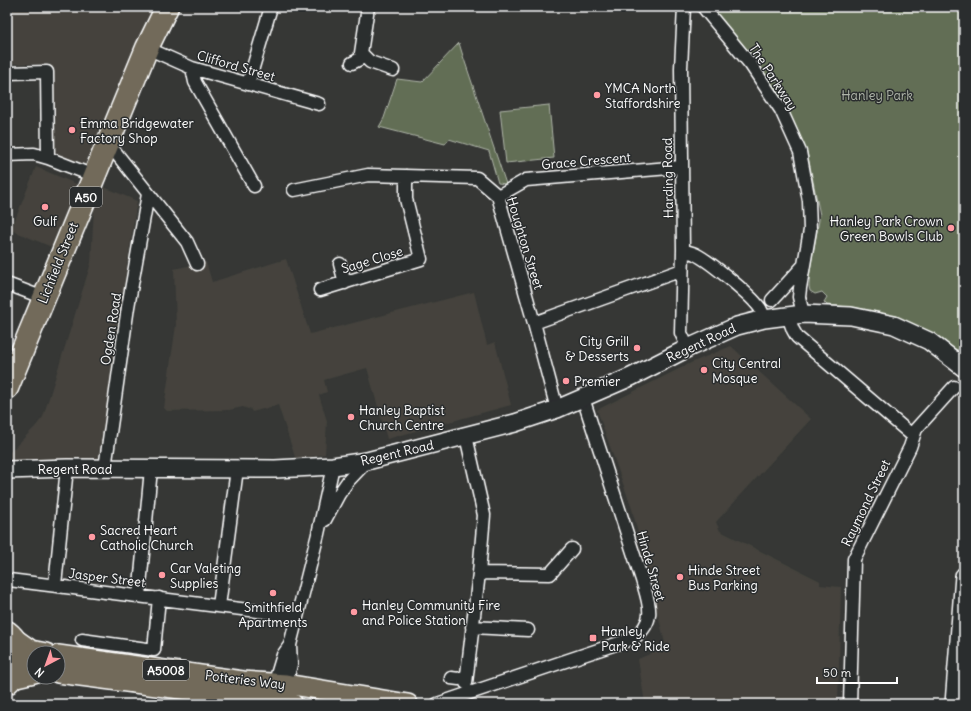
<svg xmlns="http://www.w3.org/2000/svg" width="971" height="711" font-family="Delius,sans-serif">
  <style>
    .built { fill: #44433d }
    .green { fill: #626e54; stroke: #b0b6aa }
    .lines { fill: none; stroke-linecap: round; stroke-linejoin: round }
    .street-casing { stroke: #fff; stroke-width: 15 }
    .secondary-casing { stroke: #fff; stroke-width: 20 }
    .primary-casing { stroke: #fff; stroke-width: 22 }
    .highway-casing { stroke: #fff; stroke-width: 25 }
    .street { stroke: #2a2d2e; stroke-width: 12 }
    .secondary { stroke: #2a2d2e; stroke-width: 17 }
    .primary { stroke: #726b5a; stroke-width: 19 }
    .highway { stroke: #726b5a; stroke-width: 22 }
    .poi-dot { fill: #ff9aa2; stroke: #2a2d2e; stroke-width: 1.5 }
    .labels { text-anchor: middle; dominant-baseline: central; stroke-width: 3; stroke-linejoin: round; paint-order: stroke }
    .shield { fill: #2a2d2e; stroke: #bfc0c0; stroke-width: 1 }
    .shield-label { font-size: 12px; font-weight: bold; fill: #fff }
    .street-label { font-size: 13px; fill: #fff; stroke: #2a2d2e }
    .poi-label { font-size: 13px; fill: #fff; stroke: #2a2d2e; text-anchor: start }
    .park-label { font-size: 13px; fill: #b0b6aa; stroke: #2a2d2e }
  </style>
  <rect width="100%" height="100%" fill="#363735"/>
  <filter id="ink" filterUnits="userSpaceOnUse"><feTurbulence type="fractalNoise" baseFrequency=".025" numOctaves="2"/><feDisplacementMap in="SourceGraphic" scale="8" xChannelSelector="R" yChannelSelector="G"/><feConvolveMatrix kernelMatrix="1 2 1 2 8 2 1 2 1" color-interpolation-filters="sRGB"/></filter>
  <g filter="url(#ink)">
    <!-- built -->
    <path class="built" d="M 7,7 L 156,7 L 86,168 L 56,157 L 49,64 L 7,64 Z
      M 36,167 L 79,185 L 54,248 L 11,230 Z
      M 97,184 L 137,201 L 98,462 L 7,461 L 7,455 L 35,427 L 43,417 L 91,263 L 94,206 L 93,194 Z
      M 286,259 L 310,334 L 474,292 L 487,345 L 495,342 L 511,405 L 387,439 L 367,368 L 324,380 L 327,392 L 319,395 L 327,421 L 325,454 L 296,460 L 278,405 L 252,412 L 250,408 L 248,409 L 243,407 L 229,410 L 167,411 L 164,408 L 176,325 L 174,269 L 206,262 L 212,282 Z
      M 731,346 L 811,419 L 716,522 L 720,531 L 820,581 L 820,585 L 841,587 L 838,704 L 645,704 L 638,659 L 666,647 L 632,509 L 597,410 L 693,362 Z"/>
    <!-- green -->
    <path class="green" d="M 710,7 L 964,7 L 964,347 L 958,350 L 952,348 C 937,339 920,327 903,320 C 879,310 853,307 827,305 L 824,302 L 827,297 L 822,292 L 815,294 L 810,291 L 809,286 L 810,269 L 820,215 L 807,152 L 786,106 Z
      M 459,43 L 463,56 L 506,184 L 498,183 L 489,151 L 449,139 L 445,144 L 379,127 L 384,118 L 397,79 L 422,82 Z
      M 549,105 L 554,158 L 506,163 L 500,110 Z"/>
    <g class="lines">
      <defs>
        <path id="street" d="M 368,7 L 361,53 L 370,62 L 393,70
          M 684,7 L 681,68 L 683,250 L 681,333 L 688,348
          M 703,7 L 751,65 L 781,110 L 800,152 L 809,201 L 810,230 L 800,288 L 799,297 L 803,314
          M 147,48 L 192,68 L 319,104
          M 352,63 L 364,57
          M 192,68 L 195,82 L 254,186
          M 7,73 L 47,72 L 48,158
          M 248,84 L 271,7
          M 108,143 L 187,242 L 197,264
          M 7,155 L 34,154 L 48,158 L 94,176
          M 294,190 L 368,175 L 477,178 L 498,196 L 534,323 L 557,409
          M 498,196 L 526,180 L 681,167
          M 683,250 C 687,252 691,252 695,254 C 708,260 755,298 761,310 C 763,313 763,316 764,319
          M 340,264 L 345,283
          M 7,284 L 44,298
          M 320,290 L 421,259 L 406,199 L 406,176
          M 772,300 L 803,266
          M 788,316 L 793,330 L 797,337 L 913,436
          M 534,323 L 682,270
          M 105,468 L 128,307 L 148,194
          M 325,520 L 339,494 L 348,481 L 367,461
          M 479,573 L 550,574 L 572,549
          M 9,580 L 297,616
          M 55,585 L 67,468
          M 139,596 L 151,469
          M 219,606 L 237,469
          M 472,627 L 528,630
          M 82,640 L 154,650 L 159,598
          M 451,678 L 459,679 L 466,676
          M 466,683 L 479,573 L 484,515 L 466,436
          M 273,688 L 283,655 L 290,645
          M 285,689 L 291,664 L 290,645 L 318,534 L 333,466
          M 437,704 L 634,638 C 657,620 649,604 642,580 L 583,398
          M 850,704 L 854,559 L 910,447 L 916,429 L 954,387"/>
        <path id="secondary" d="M 7,470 L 67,468 L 275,469 L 333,466 L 367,461 L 515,423 L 557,409 L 631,377 L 688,348 L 737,326 L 764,319 L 803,314 L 851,316 L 894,325 L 929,341 L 964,368
          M 954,704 L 964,576"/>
        <path id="primary" d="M 14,638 L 31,650 L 46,653
          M 58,655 L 243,681 L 286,684 L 408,704
          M 58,673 L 293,704
          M 12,678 L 34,673"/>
        <path id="highway" d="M 7,388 L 147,48 L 167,7
          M 7,632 C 24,645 23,669 7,683"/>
      </defs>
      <!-- street casing -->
      <use href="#street" class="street-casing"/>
      <!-- secondary casing -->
      <use href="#secondary" class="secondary-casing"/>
      <!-- primary casing -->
      <use href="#primary" class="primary-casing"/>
      <!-- highway casing -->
      <use href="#highway" class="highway-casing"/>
      <!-- street -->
      <use href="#street" class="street"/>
      <!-- secondary -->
      <use href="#secondary" class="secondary"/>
      <!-- primary -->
      <use href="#primary" class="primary"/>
      <!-- highway -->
      <use href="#highway" class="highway"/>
    </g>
  </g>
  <!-- markers -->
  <g class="poi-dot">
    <circle cx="597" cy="95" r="4"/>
    <circle cx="72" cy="130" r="4"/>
    <circle cx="45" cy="207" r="4"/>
    <circle cx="951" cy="228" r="4"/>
    <circle cx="637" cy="348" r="4"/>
    <circle cx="704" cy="370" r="4"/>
    <circle cx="566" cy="381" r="4"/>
    <circle cx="351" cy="417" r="4"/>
    <circle cx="92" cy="537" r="4"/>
    <circle cx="162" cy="575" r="4"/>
    <circle cx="680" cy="577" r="4"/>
    <circle cx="273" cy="593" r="4"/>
    <circle cx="354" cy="612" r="4"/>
    <rect x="589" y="634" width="8" height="8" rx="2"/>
  </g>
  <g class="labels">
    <!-- shield labels -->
    <g class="shield">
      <rect x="70" y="187" width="32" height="20" rx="3"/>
      <rect x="143" y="660" width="46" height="20" rx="3"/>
    </g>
    <g class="shield-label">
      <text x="86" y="197">A50</text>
      <text x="166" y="670">A5008</text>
    </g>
    <!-- street labels -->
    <g class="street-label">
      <text transform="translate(236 66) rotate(16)">Clifford Street</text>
      <text transform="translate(773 77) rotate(57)">The Parkway</text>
      <text transform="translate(586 161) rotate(-5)">Grace Crescent</text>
      <text transform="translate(668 178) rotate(-91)">Harding Road</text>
      <text transform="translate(525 243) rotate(73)">Houghton Street</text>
      <text transform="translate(372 260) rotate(-17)">Sage Close</text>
      <text transform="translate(58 263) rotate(-68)">Lichfield Street</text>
      <text transform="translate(111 329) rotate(-81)">Ogden Road</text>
      <text transform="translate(701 343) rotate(-25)">Regent Road</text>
      <text transform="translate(397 453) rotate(-13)">Regent Road</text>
      <text x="75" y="469">Regent Road</text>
      <text transform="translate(866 503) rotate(-64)">Raymond Street</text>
      <text transform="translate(651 566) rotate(74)">Hinde Street</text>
      <text transform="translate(107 578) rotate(7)">Jasper Street</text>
      <text transform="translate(245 680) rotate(7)">Potteries Way</text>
    </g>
    <!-- poi labels -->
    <g class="poi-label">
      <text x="605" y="88">YMCA North<tspan x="605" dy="15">Staffordshire</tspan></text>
      <text x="80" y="123">Emma Bridgewater<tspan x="80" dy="15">Factory Shop</tspan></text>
      <text x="45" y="221" text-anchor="middle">Gulf</text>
      <text x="943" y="221" text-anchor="end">Hanley Park Crown<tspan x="943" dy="15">Green Bowls Club</tspan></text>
      <text x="629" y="341" text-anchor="end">City Grill<tspan x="629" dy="15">&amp; Desserts</tspan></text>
      <text x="712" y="363">City Central<tspan x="712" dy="15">Mosque</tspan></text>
      <text x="574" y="381">Premier</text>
      <text x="359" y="410">Hanley Baptist<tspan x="359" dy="15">Church Centre</tspan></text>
      <text x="100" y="530">Sacred Heart<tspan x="100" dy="15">Catholic Church</tspan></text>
      <text x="170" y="568">Car Valeting<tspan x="170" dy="15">Supplies</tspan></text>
      <text x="688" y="570">Hinde Street<tspan x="688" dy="15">Bus Parking</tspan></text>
      <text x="362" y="605">Hanley Community Fire<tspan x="362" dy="15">and Police Station</tspan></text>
      <text x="273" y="607" text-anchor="middle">Smithfield<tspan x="273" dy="15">Apartments</tspan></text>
      <text x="601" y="631">Hanley,<tspan x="601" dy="15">Park &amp; Ride</tspan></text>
    </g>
    <!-- park labels -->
    <g class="park-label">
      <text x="877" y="95">Hanley Park</text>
    </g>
  </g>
  <!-- margin -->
  <rect width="971" height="711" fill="none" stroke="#2a2d2e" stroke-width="24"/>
  <rect x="12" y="12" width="947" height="687" fill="none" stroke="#fff" stroke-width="1.5" filter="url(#ink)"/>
  <!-- north arrow -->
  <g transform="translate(46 665) rotate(221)"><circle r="19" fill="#2a2d2e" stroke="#7f8182"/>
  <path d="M0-3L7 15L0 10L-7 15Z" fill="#ff9aa2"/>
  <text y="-6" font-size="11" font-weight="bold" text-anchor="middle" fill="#ffffff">N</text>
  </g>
  <!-- scale -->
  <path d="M817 677v6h80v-6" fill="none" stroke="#ffffff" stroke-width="2"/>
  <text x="823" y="677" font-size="12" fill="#ffffff" stroke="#2a2d2e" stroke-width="3" paint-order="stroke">50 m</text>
</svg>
